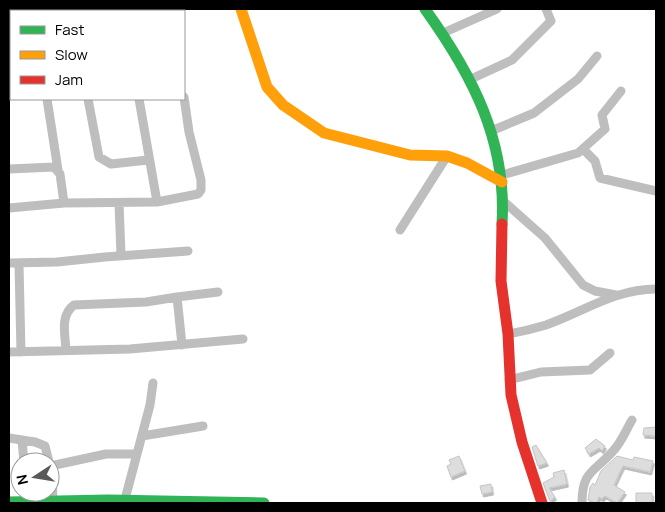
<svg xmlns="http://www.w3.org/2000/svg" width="665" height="512" font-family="Manrope,sans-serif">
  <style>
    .building { fill: #ddd; stroke: #c5c5c5; filter: url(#shadow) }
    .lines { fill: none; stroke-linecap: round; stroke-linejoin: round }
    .street { stroke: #bebebe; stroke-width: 9 }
    .fast { stroke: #30b455; stroke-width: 11 }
    .slow { stroke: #ff9f0a; stroke-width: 11 }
    .jam { stroke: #e5322d; stroke-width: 11 }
  </style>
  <defs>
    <filter id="shadow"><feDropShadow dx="1.5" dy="3" stdDeviation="0" flood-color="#0004"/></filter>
  </defs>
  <rect width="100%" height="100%" fill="#fff"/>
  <!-- building -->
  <path class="building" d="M 656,427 L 656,436 L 643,435 L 644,428 Z
    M 596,439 L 605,446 L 602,451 L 599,448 L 589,454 L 585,448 Z
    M 536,445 L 547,463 L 538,466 L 532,447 Z
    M 459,456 L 465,471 L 451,477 L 447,466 L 451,464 L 449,460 Z
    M 617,456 L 633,460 L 634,457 L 653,461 L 650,472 L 623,466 L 614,485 L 625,492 L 617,503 L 605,496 L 602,499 L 599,497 L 596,503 L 588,500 L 590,487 L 593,483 L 595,485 L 601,471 Z
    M 564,470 L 567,484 L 549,488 L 555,497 L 550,501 L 543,483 L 554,477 L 553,473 Z
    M 491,484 L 492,492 L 482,494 L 480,486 Z
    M 636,493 L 652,493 L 652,503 L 636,503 Z"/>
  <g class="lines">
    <!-- street -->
    <path class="street" d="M 74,9 L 74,11
      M 124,9 L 124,11
      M 443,33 L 497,9
      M 9,39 L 11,39
      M 471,79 L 512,60 L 551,21 L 546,9
      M 9,85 L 11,85
      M 47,99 L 58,170
      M 88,99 L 99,157 L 111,164 L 148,160
      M 139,99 L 157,202
      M 491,131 L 534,113 L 578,79 L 597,56
      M 583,149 L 595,161 L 600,178 L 656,191
      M 9,169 L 54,167 L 60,174 L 64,203
      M 502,175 L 578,153 L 605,129 L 602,115 L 621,91
      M 502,200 L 545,238 L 583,285 L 595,291 L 616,295
      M 119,203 L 121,255
      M 9,208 L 64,203 L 157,202 L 198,194 L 201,190 L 201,180 L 189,132 L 184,97
      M 400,230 L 447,156
      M 9,263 L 57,262 L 105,257 L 188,251
      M 19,264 L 21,352
      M 177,297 L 218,292
      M 508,334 C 520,332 533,329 546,325 C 583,312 615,289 656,289
      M 66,350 C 65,334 60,315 74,305 L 146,302 L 177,297 L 182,345
      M 9,352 L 130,349 L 243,339
      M 509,380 L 541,372 L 590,370 L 610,353
      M 142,436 L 203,426
      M 9,438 L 35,442 L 45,446 L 49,462
      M 22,440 L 24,462
      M 53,501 L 52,472 L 55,465 L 106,454 L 137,454
      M 124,503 L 150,405 L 153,383
      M 582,503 C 582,470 595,472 613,451 C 621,443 626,430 632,420"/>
    <!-- fast -->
    <path class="fast" d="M 425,9 C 473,76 507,141 502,224
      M 9,502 L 108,500 L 264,503"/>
    <!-- slow -->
    <path class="slow" d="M 241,9 L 267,87 L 283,105 L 324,133 L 410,155 L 447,156 L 467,163 L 502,182"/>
    <!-- jam -->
    <path class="jam" d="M 502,224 L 501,281 L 508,334 L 511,395 L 522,442 L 542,503"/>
  </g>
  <!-- border -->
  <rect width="665" height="512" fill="none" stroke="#000000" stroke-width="20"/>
  <!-- legend -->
  <rect x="10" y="10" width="175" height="90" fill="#ffffff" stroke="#999999"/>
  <rect x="20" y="26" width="25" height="8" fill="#30b455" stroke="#999999"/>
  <text x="55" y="35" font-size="15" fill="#000000">Fast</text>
  <rect x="20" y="51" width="25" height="8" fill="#ff9f0a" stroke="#999999"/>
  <text x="55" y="60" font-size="15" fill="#000000">Slow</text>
  <rect x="20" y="76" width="25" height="8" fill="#e5322d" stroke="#999999"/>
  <text x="55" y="85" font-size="15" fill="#000000">Jam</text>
  <!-- north arrow -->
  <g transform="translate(35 477) rotate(258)"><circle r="24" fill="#ffffff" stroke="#999999"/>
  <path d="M0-4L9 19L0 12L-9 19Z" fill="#595959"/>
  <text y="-8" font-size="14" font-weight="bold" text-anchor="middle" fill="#000000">N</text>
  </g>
</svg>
